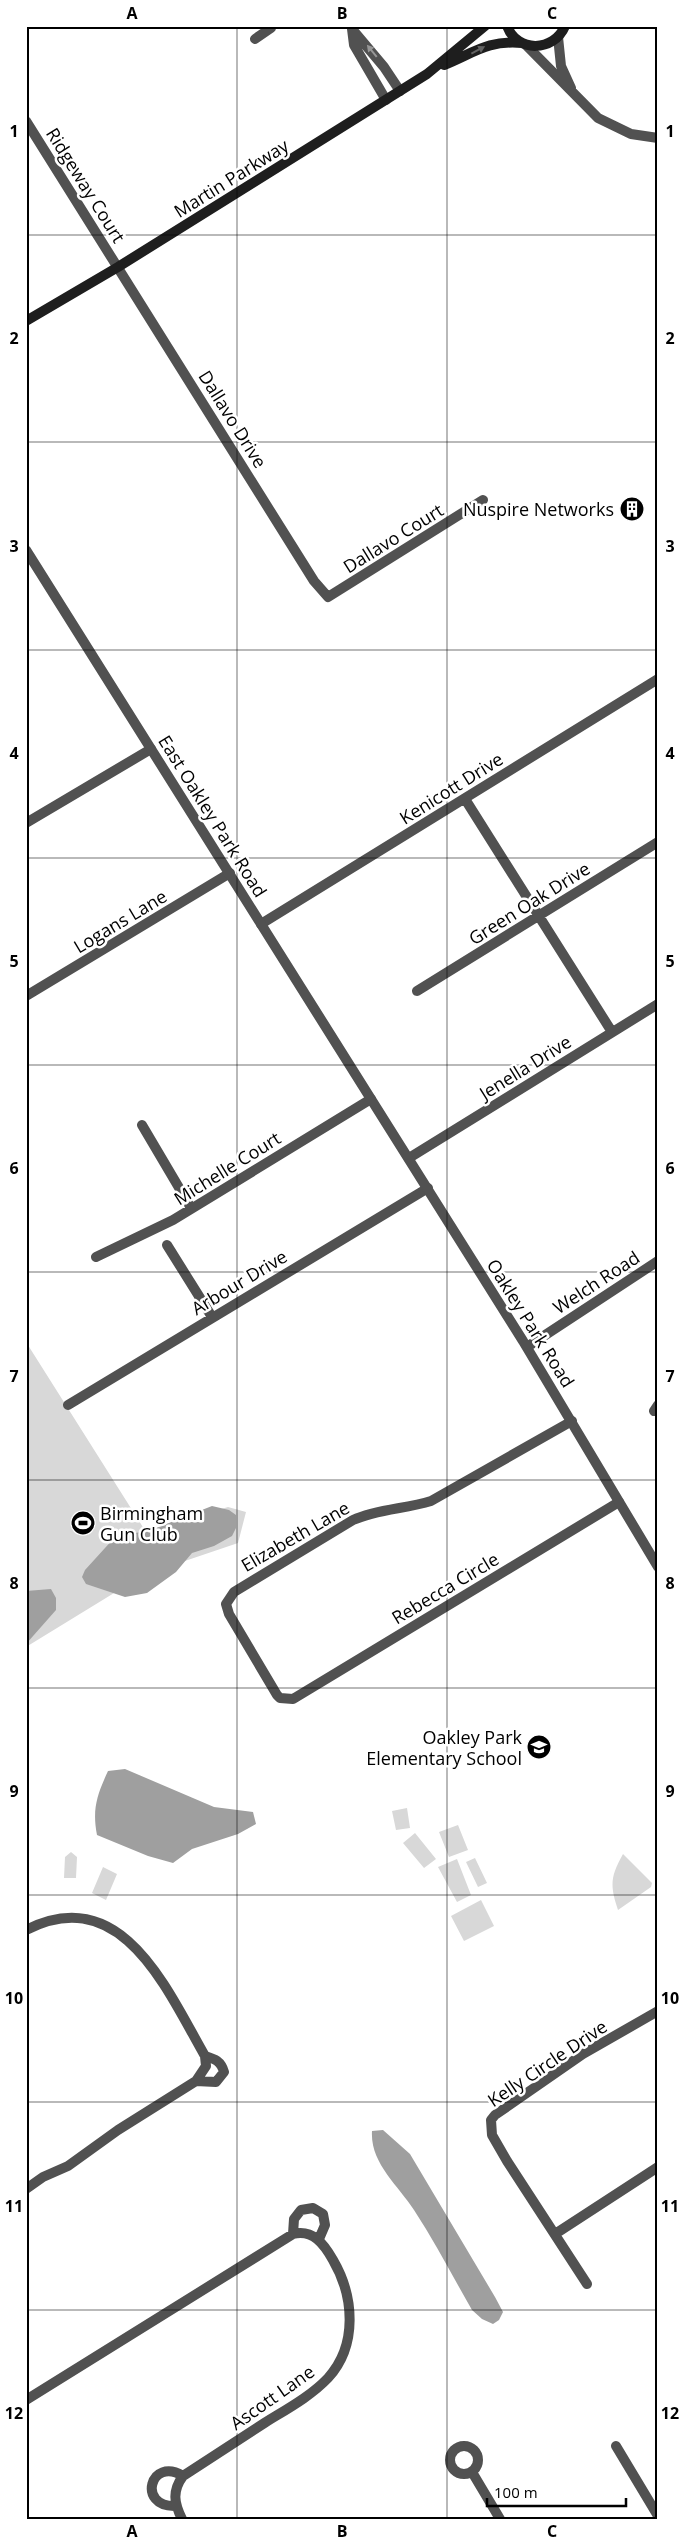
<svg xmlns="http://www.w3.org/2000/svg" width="684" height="2545" font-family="'Open Sans',sans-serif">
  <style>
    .green { fill: #d8d8d8 }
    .water { fill: #9f9f9f }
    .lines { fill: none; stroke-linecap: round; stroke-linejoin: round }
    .minor { stroke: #515151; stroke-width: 10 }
    .tertiary { stroke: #515151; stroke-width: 10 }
    .secondary { stroke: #1e1e1e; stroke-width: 10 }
    .oneway { fill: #626262 }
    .oneway2 { fill: #979797 }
    .grid { fill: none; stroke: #000; stroke-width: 1; stroke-opacity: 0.55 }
    .labels { text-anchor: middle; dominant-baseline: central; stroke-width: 5; stroke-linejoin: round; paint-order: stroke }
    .street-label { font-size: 18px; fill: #000; stroke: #fff }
    .poi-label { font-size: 18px; fill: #000; stroke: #fff; text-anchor: end }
    .neatline { fill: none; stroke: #000; stroke-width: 2 }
    .grid-label { font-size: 16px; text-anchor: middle; font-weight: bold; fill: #000 }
  </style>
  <rect width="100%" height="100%" fill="#fff"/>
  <!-- green -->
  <path class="green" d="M 26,1342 L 146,1532 L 228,1507 L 246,1512 L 238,1543 L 176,1564 L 119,1590 L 26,1647 Z
    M 407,1808 L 410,1828 L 396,1830 L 392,1811 Z
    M 458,1825 L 468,1850 L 449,1857 L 439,1832 Z
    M 415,1833 L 436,1859 L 424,1868 L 403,1843 Z
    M 71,1852 L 77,1857 L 76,1878 L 64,1878 L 65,1857 Z
    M 623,1854 L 652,1883 L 651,1887 L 618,1910 C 610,1886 610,1877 623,1854 Z
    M 475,1858 L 487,1883 L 478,1887 L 466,1862 Z
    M 457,1859 L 471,1895 L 457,1902 L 438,1867 Z
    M 103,1867 L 117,1874 L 106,1900 L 92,1893 Z
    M 481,1900 L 494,1926 L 464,1941 L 451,1916 Z"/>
  <!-- water -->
  <path class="water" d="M 212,1506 L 229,1510 L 236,1515 L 236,1528 L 232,1536 L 214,1546 L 192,1553 L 176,1572 L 147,1593 L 125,1597 L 86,1584 L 82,1577 L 85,1570 L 115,1537 L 151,1530 Z
    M 51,1589 L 56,1598 L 56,1610 L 26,1644 L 26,1591 Z
    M 125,1769 L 214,1807 L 253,1812 L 256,1824 L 238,1834 L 192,1849 L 173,1863 L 148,1856 L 97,1835 C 92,1809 97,1795 108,1771 Z
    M 383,2130 L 410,2154 L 495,2297 L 503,2312 L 499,2320 L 493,2324 L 482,2319 L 472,2310 C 453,2277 435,2242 414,2210 C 398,2185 370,2163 372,2131 Z"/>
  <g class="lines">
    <!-- minor -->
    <path class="minor" d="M 558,37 L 561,66 L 571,88
      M 255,39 L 271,28
      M 526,45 L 598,118 L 631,134 L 658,138
      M 386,100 L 354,45 L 352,29 L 384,67 L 400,91
      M 26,121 L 314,581 L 328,597 L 483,500
      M 465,799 L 612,1032
      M 26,823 L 151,749
      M 261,924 L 658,679
      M 417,991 L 658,842
      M 26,996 L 230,873
      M 142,1125 L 191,1208
      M 409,1158 L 658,1004
      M 167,1245 L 212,1317
      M 96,1257 L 173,1220 L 371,1099
      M 68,1405 L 428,1188
      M 654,1411 L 658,1405
      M 572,1421 L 431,1501 C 405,1509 377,1509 353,1520 L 234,1592 L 226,1604 L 229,1614 L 277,1695 L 280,1698 L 293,1699 L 619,1502
      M 26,1930 C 122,1881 167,1990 205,2056 L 206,2066 L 196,2081 L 118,2130 L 68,2166 L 43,2177 L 26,2189
      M 196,2081 L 216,2082 L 224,2072 C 221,2061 215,2059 205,2056
      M 293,2234 L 294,2219 L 301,2210 L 313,2208 L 323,2214 L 325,2225 L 319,2239
      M 555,2234 L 658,2167
      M 587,2284 L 507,2161 L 492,2135 L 491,2120 L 495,2115 L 583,2054 L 658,2011
      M 26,2400 L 293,2234 C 313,2229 324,2244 333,2260 C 354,2296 358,2345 328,2378 C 311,2396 287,2409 266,2422 C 238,2440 211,2458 183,2476 C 172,2491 174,2503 182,2519
      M 616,2446 L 658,2516
      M450 2460a14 14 0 1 1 28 0a14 14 0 1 1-28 0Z
      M 472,2472 L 500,2519
      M 175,2506 C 137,2507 150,2456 183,2476"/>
    <!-- tertiary -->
    <path class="tertiary" d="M 26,550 L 523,1341 L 658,1567
      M 527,1347 L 658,1261"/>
    <!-- secondary -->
    <path class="secondary" d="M 507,26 C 517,53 554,52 565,26
      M 444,65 C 474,53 487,40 522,43
      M 26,321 L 118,267 L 427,74 L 485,26"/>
  </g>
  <!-- one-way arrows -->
  <defs><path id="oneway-solid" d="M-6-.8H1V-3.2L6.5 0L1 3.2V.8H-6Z" transform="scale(1.25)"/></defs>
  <use class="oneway" href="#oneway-solid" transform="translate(478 50) rotate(-28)"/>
  <use class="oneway2" href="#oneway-solid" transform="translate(372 51) rotate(-129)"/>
  <!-- grid -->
  <path class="grid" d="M 237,26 L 237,2519M 447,26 L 447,2519M 26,235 L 658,235M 26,442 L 658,442M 26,650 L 658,650M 26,858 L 658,858M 26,1065 L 658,1065M 26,1272 L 658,1272M 26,1480 L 658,1480M 26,1688 L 658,1688M 26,1895 L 658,1895M 26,2102 L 658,2102M 26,2310 L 658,2310"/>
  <!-- icons -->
  <defs>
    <symbol id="building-disc" viewBox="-11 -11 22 22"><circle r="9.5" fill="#000" stroke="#fff"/><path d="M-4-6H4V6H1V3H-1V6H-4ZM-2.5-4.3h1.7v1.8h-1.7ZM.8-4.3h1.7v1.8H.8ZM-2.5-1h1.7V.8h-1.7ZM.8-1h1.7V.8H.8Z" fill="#fff"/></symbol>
    <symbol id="stadium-disc" viewBox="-11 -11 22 22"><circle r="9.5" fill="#000" stroke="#fff"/><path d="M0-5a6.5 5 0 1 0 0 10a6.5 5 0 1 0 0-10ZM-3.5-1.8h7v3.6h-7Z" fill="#fff"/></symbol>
    <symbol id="school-disc" viewBox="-11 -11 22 22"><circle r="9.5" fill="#000" stroke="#fff"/><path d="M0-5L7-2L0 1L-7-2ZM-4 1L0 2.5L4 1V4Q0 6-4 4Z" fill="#fff"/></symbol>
  </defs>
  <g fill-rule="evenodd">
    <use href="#building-disc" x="618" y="495" width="28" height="28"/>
    <use href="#stadium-disc" x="69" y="1509" width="28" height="28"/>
    <use href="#school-disc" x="525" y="1733" width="28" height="28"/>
  </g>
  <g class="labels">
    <!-- street labels -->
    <g class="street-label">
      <text transform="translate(231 178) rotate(-32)">Martin Parkway</text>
      <text transform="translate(86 185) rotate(58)">Ridgeway Court</text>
      <text transform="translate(233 419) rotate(58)">Dallavo Drive</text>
      <text transform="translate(393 538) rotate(-32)">Dallavo Court</text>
      <text transform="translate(451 788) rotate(-32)">Kenicott Drive</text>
      <text transform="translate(213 816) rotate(58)">East Oakley Park Road</text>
      <text transform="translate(529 903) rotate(-32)">Green Oak Drive</text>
      <text transform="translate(120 921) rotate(-31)">Logans Lane</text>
      <text transform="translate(525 1067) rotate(-32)">Jenella Drive</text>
      <text transform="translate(227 1168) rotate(-32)">Michelle Court</text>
      <text transform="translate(239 1282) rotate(-31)">Arbour Drive</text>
      <text transform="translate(596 1282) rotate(-33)">Welch Road</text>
      <text transform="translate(531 1323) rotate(58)">Oakley Park Road</text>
      <text transform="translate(295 1536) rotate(-30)">Elizabeth Lane</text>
      <text transform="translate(445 1588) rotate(-31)">Rebecca Circle</text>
      <text transform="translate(547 2063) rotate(-34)">Kelly Circle Drive</text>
      <text transform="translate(272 2397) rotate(-35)">Ascott Lane</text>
    </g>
    <!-- poi labels -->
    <g class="poi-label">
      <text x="614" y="509">Nuspire Networks</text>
      <text x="100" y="1513" text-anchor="start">Birmingham<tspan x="100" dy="21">Gun Club</tspan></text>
      <text x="522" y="1737">Oakley Park<tspan x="522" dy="21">Elementary School</tspan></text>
    </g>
  </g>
  <!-- border -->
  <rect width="684" height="2545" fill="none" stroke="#ffffff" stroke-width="55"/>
  <!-- scale -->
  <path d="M487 2498v8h139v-8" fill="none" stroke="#000000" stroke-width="2.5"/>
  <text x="494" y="2498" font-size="15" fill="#000000" stroke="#ffffff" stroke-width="4" paint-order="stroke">100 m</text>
  <rect x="28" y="28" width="628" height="2490" class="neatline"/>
  <g class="grid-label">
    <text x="132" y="19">A</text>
    <text x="342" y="19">B</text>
    <text x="552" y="19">C</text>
    <text x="14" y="137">1</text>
    <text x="670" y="137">1</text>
    <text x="14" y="344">2</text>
    <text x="670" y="344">2</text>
    <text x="14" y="552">3</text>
    <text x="670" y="552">3</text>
    <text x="14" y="759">4</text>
    <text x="670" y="759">4</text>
    <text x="14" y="967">5</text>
    <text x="670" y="967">5</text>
    <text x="14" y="1174">6</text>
    <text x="670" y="1174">6</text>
    <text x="14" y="1382">7</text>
    <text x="670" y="1382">7</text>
    <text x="14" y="1589">8</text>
    <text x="670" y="1589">8</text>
    <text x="14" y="1797">9</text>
    <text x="670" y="1797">9</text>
    <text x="14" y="2004">10</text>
    <text x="670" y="2004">10</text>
    <text x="14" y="2212">11</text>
    <text x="670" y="2212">11</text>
    <text x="14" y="2419">12</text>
    <text x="670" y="2419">12</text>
    <text x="132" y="2537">A</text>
    <text x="342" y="2537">B</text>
    <text x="552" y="2537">C</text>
  </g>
</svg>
